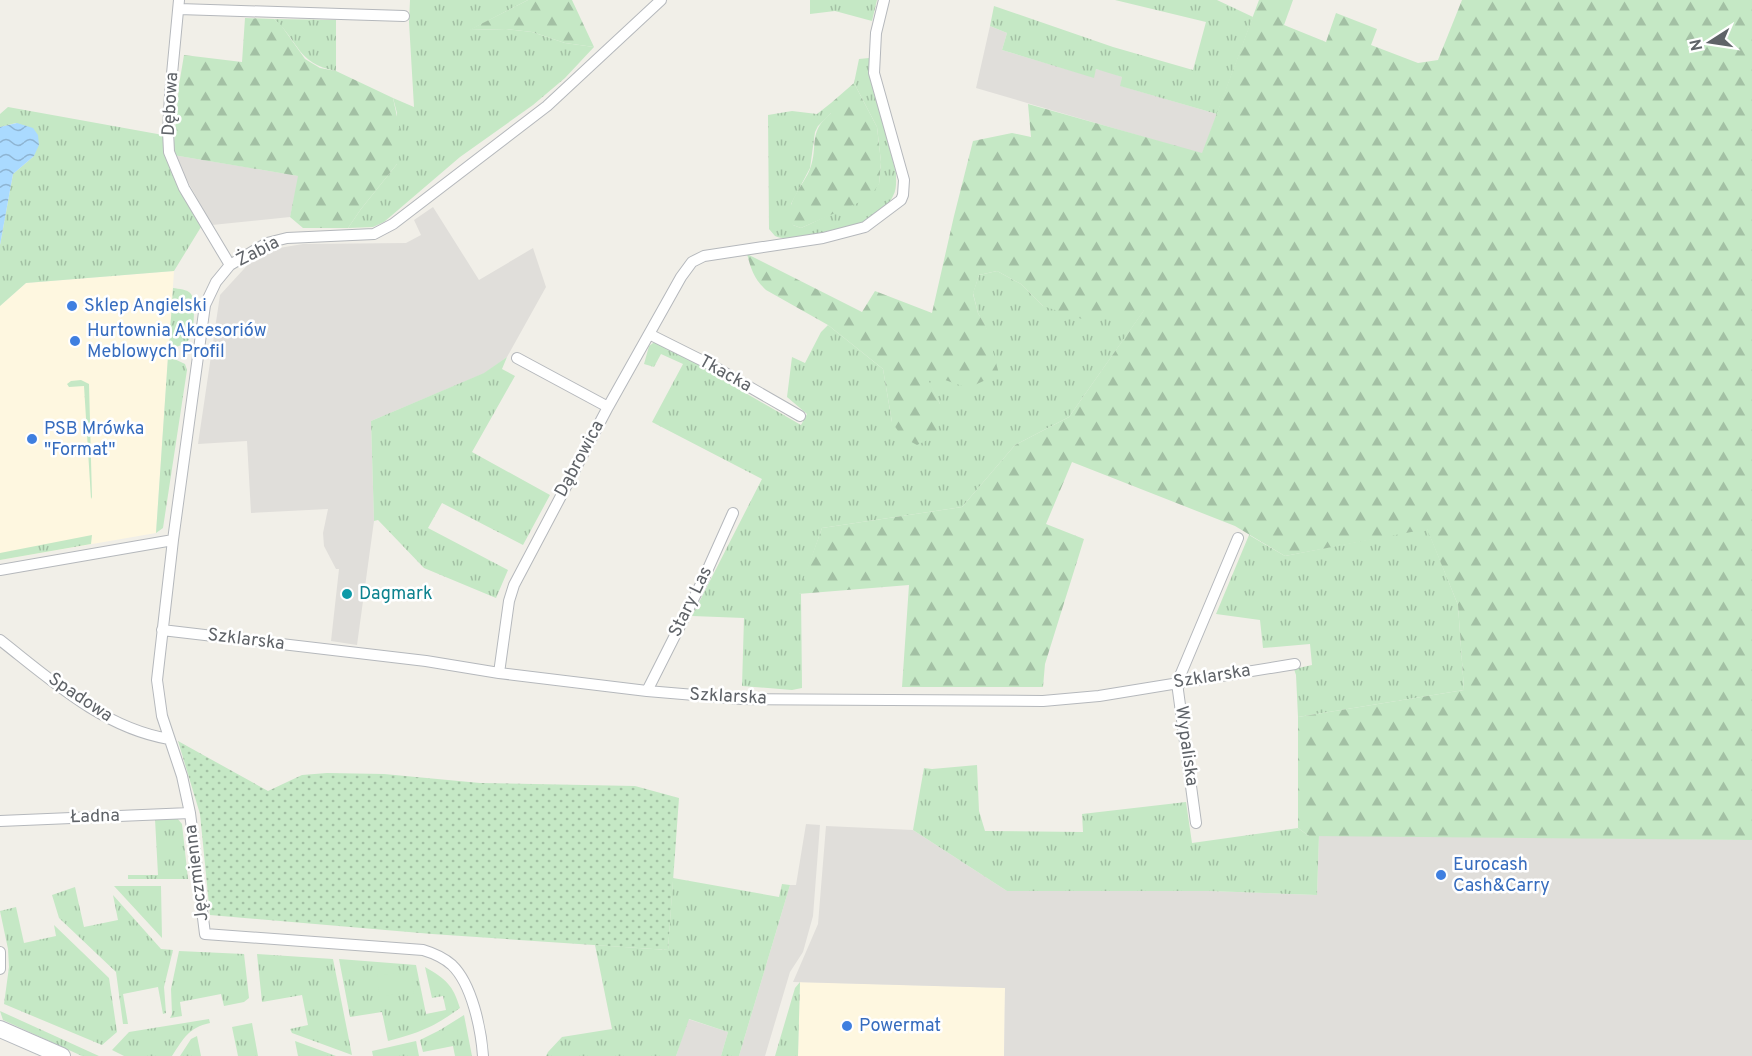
<svg xmlns="http://www.w3.org/2000/svg" width="1752" height="1056" font-family="Overpass,sans-serif">
  <style>
    .commercial { fill: #fef7e0 }
    .industrial { fill: #e0deda }
    .grass { fill: url(#grass-tufts) }
    .forest { fill: url(#forest-firs) }
    .garden { fill: url(#garden-dots) }
    .pitch { fill: #c5e8c5 }
    .water { fill: url(#water-waves) }
    .lines { fill: none; stroke-linecap: round; stroke-linejoin: round }
    .street-casing { stroke: #b5b8bc; stroke-width: 12 }
    .secondary-casing { stroke: #b6babf; stroke-width: 18 }
    .street { stroke: #fff; stroke-width: 10 }
    .secondary { stroke: #fff; stroke-width: 16 }
    .shop-dot { fill: #3f7fe0; stroke: #fff; stroke-width: 2 }
    .culture-dot { fill: #0f9aa8; stroke: #fff; stroke-width: 2 }
    .labels { text-anchor: middle; dominant-baseline: central; stroke-width: 5; stroke-linejoin: round; paint-order: stroke }
    .street-label { font-size: 18px; fill: #5f6368; stroke: #fff }
    .shop-label { font-size: 18px; fill: #366cbe; stroke: #fff; text-anchor: start }
    .culture-label { font-size: 18px; fill: #0d838f; stroke: #fff; text-anchor: start }
  </style>
  <defs>
    <pattern id="grass-tufts" width="24" height="20" patternUnits="userSpaceOnUse" patternTransform="scale(1.5)"><rect width="24" height="20" fill="#c5e8c5"/><path d="M3 7l-1-3M5 7V3M7 7l1-3M15 17l-1-3M17 17v-4M19 17l1-3" fill="none" stroke="#a3c0a4"/></pattern>
    <pattern id="forest-firs" width="22" height="20" patternUnits="userSpaceOnUse" patternTransform="scale(1.5)"><rect width="22" height="20" fill="#c5e8c5"/><path d="M5 1l3.5 6h-7zM16 11l3.5 6h-7z" fill="#a3c0a4"/></pattern>
    <pattern id="garden-dots" width="8" height="8" patternUnits="userSpaceOnUse" patternTransform="scale(1.5)"><rect width="8" height="8" fill="#c5e8c5"/><path d="M2 2h.1M6 6h.1" fill="none" stroke="#a3c0a4" stroke-width="1.8" stroke-linecap="round"/></pattern>
    <pattern id="water-waves" width="16" height="10" patternUnits="userSpaceOnUse" patternTransform="scale(1.5)"><rect width="16" height="10" fill="#aadaff"/><path d="M0 5q4-4 8 0t8 0" fill="none" stroke="#8eb4d2"/></pattern>
  </defs>
  <rect width="100%" height="100%" fill="#f1efe8"/>
  <!-- commercial -->
  <path class="commercial" d="M 174,271 L 156,533 L 0,560 L 0,306 L 26,283 Z
    M 800,982 L 1005,988 L 1004,1056 L 798,1056 Z"/>
  <!-- industrial -->
  <path class="industrial" d="M 990,26 L 1007,33 L 1002,50 L 1093,77 L 1096,69 L 1109,72 L 1122,77 L 1121,86 L 1217,114 L 1202,154 L 976,88 Z
    M 173,155 L 299,176 L 290,217 L 212,225 Z
    M 433,207 L 479,280 L 533,248 L 546,287 L 507,357 L 485,373 L 371,421 L 374,521 L 357,645 L 331,641 L 339,569 L 336,569 L 324,546 L 323,533 L 328,509 L 251,513 L 247,441 L 198,444 L 220,295 L 254,258 L 267,250 L 303,244 L 406,243 L 421,235 L 414,220 Z
    M 806,824 L 820,825 L 813,916 L 803,952 L 790,972 L 765,1056 L 739,1056 L 790,885 L 796,885 Z
    M 826,826 L 913,830 L 1007,891 L 1209,891 L 1317,895 L 1319,835 L 1752,840 L 1752,1056 L 1004,1056 L 1005,988 L 793,982 L 818,924 Z
    M 688,1019 L 728,1032 L 721,1056 L 676,1056 Z"/>
  <!-- grass -->
  <path class="grass" d="M 410,0 L 528,0 L 470,30 L 506,29 L 532,32 L 565,43 L 594,47 L 565,78 L 533,105 L 460,157 L 384,222 L 373,227 L 348,228 L 361,209 L 397,164 L 397,113 L 393,98 L 414,107 L 409,22 Z
    M 810,0 L 877,0 L 872,21 L 835,11 L 810,14 Z
    M 1115,0 L 1217,0 L 1253,17 L 1217,114 L 1120,86 L 1122,77 L 1096,69 L 1094,78 L 1002,50 L 1007,33 L 990,26 L 994,6 L 1113,47 L 1193,70 L 1206,22 Z
    M 274,19 L 336,20 L 336,71 C 296,63 300,42 274,19 Z
    M 869,58 L 869,69 L 896,173 C 896,181 897,189 893,196 C 887,209 867,221 853,227 C 840,232 787,243 775,236 C 773,234 771,231 769,229 L 768,115 L 792,111 L 817,114 L 831,103 L 831,113 L 818,126 L 815,132 L 810,168 L 791,204 L 793,225 L 801,228 L 810,224 L 841,209 L 879,184 L 881,162 L 877,127 L 854,83 L 859,59 Z
    M 8,107 L 163,135 C 165,171 184,196 201,227 L 174,271 L 26,283 L 0,306 L 0,245 L 13,174 L 34,156 L 16,123 L 0,127 L 0,114 Z
    M 997,271 L 1021,284 L 1043,306 L 1145,309 L 1069,417 L 1015,445 L 962,507 L 822,528 L 799,594 L 801,594 L 802,688 L 792,690 L 742,686 L 744,618 L 692,616 L 762,479 L 652,422 L 683,364 L 661,354 L 654,367 L 644,364 L 649,346 L 653,343 L 659,343 L 698,361 L 716,376 L 801,425 L 807,414 L 787,397 L 792,357 L 805,363 L 821,332 L 828,325 L 883,369 L 892,422 L 940,404 L 924,373 L 987,330 L 978,313 L 973,293 L 979,275 Z
    M 173,288 C 179,289 187,289 191,294 C 196,300 194,332 190,338 C 186,345 177,347 169,348 Z
    M 168,356 L 185,364 L 187,370 L 163,528 L 156,533 Z
    M 507,357 L 502,369 L 515,376 L 472,452 L 550,495 L 523,545 L 442,503 L 428,528 L 508,570 L 496,598 L 424,568 L 378,520 L 374,521 L 371,421 L 484,373 Z
    M 81,380 L 89,384 L 92,497 L 91,499 L 84,386 L 69,387 L 67,384 L 71,381 Z
    M 1427,528 L 1458,605 L 1464,690 L 1298,717 L 1296,675 L 1294,669 L 1312,665 L 1310,644 L 1263,648 L 1260,620 L 1216,614 L 1249,535 L 1285,556 Z
    M 92,535 L 91,544 L 0,560 L 0,553 Z
    M 977,765 L 979,811 L 985,831 L 1083,832 L 1082,814 L 1186,802 L 1192,843 L 1298,828 L 1309,836 L 1319,835 L 1317,895 L 1209,891 L 1007,891 L 913,830 L 924,768 L 932,769 Z
    M 177,818 L 182,824 L 188,879 L 128,879 L 128,875 L 158,875 L 155,819 Z
    M 673,878 L 779,897 L 782,884 L 790,885 L 739,1056 L 721,1056 L 728,1032 L 689,1019 L 676,1056 L 546,1056 L 548,1052 L 562,1037 L 612,1029 L 595,945 L 668,950 Z
    M 114,886 L 161,886 L 162,938 Z
    M 75,887 L 84,927 L 118,920 L 113,895 L 161,949 L 173,950 L 164,987 L 166,1013 L 163,1014 L 158,987 L 123,994 L 128,1024 L 123,1024 L 116,972 L 59,918 L 52,895 Z
    M 16,907 L 24,943 L 56,936 L 54,925 L 109,978 L 117,1032 L 102,1045 L 4,1004 L 9,967 L 8,949 L 0,911 Z
    M 179,951 L 244,954 L 249,998 L 244,1002 L 224,1006 L 221,994 L 180,1002 L 182,1016 L 170,1018 L 172,1014 L 171,989 Z
    M 257,954 L 333,959 L 352,1055 L 292,1033 L 290,1029 L 308,1025 L 302,995 L 262,1002 Z
    M 339,959 L 416,965 L 426,1014 L 446,1010 L 443,996 L 432,998 L 425,967 C 446,979 453,985 460,1008 C 434,1027 419,1033 388,1041 L 382,1012 L 350,1017 Z
    M 800,982 L 798,1056 L 775,1056 L 795,988 Z
    M 0,1011 L 99,1056 L 82,1056 L 3,1020 Z
    M 464,1015 L 472,1056 L 455,1056 L 453,1046 L 423,1052 L 420,1040 L 440,1030 Z
    M 209,1019 L 210,1023 C 188,1028 184,1038 172,1056 L 124,1056 L 112,1050 L 129,1032 Z
    M 252,1023 L 258,1056 L 238,1056 L 232,1027 Z
    M 197,1036 L 201,1056 L 180,1056 L 191,1039 Z
    M 295,1041 L 336,1056 L 298,1056 Z
    M 416,1041 L 419,1056 L 373,1056 L 372,1051 Z"/>
  <!-- forest -->
  <path class="forest" d="M 528,0 L 572,0 L 594,47 L 565,43 L 532,32 L 506,29 L 469,30 Z
    M 1259,0 L 1293,0 L 1284,25 L 1326,42 L 1336,13 L 1377,29 L 1371,45 L 1418,63 L 1438,60 L 1462,0 L 1752,0 L 1752,840 L 1309,836 L 1298,828 L 1298,717 L 1464,690 L 1458,605 L 1427,529 L 1285,556 L 1235,526 L 1072,462 L 1046,524 L 1084,539 L 1045,664 L 1043,687 L 902,687 L 909,585 L 798,594 L 822,528 L 962,507 L 1015,445 L 1069,417 L 1144,310 L 1082,319 L 1043,306 L 1021,284 L 997,271 L 979,275 L 973,294 L 978,313 L 987,329 L 999,374 L 968,388 L 925,373 L 940,404 L 938,435 L 917,445 L 902,437 L 892,422 L 883,369 L 828,325 L 766,290 C 754,279 751,269 747,254 L 862,312 L 875,291 L 932,313 L 954,216 L 973,141 L 1012,133 L 1031,137 L 1028,104 L 1202,153 Z
    M 245,18 L 274,19 L 281,25 L 305,59 L 320,68 L 336,71 L 393,98 L 400,131 L 401,147 L 397,164 L 361,209 L 348,228 L 303,228 L 290,217 L 298,176 L 173,155 L 179,85 L 184,55 L 242,62 Z
    M 854,83 L 877,127 L 881,162 L 879,184 L 869,198 L 801,228 L 793,225 C 782,205 803,187 810,169 C 819,145 807,133 831,113 L 831,103 Z"/>
  <!-- garden -->
  <path class="garden" d="M 178,741 L 268,791 L 302,775 L 327,773 L 384,774 L 480,783 L 635,786 L 679,798 L 668,950 L 432,934 L 210,915 L 200,814 Z"/>
  <!-- pitch -->
  <path class="pitch" d="M 412,972 L 414,993 L 379,996 L 377,975 Z"/>
  <!-- water -->
  <path class="water" d="M 17,123 L 33,128 L 38,135 L 39,145 L 34,156 L 13,174 L 0,245 L 0,127 Z"/>
  <g class="lines">
    <defs>
      <path id="street" d="M 179,0 L 170,95 L 168,131 L 169,152 L 184,188 L 230,265
        M 179,9 L 404,16
        M 649,334 L 713,366 L 800,416
        M 517,358 L 608,407
        M 0,570 L 173,540
        M 162,630 L 426,661 L 499,673 L 647,691 L 742,699 L 1043,701 L 1099,696 L 1295,664
        M 0,640 C 51,680 103,728 169,739
        M 499,673 L 509,601 L 514,585 L 608,407 L 681,277 L 692,262 L 704,256 L 823,238 L 865,227 L 901,200 L 903,195 L 904,180 L 874,73 L 876,33 L 884,0
        M 647,691 L 703,580 L 733,513
        M 0,821 L 190,813
        M 1196,823 L 1177,683 L 1238,538
        M 0,952 L 0,969
        M 483,1056 C 481,1029 472,984 452,965 C 443,957 433,953 423,950 L 205,934 L 190,813 L 182,776 L 162,716 L 157,680 L 173,540 L 205,305 L 216,282 L 230,265 L 267,243 L 287,238 L 374,234 L 393,224 L 547,106 L 661,0"/>
      <path id="secondary" d="M 0,1029 L 62,1056"/>
    </defs>
    <!-- street casing -->
    <use href="#street" class="street-casing"/>
    <!-- secondary casing -->
    <use href="#secondary" class="secondary-casing"/>
    <!-- street -->
    <use href="#street" class="street"/>
    <!-- secondary -->
    <use href="#secondary" class="secondary"/>
  </g>
  <!-- markers -->
  <g class="shop-dot">
    <circle cx="72" cy="306" r="6"/>
    <circle cx="75" cy="341" r="6"/>
    <circle cx="32" cy="439" r="6"/>
    <circle cx="1441" cy="875" r="6"/>
    <circle cx="847" cy="1026" r="6"/>
  </g>
  <circle class="culture-dot" cx="347" cy="594" r="6"/>
  <g class="labels">
    <!-- street labels -->
    <g class="street-label">
      <text transform="translate(171 104) rotate(-87)">Dębowa</text>
      <text transform="translate(258 252) rotate(-27)">Żabia</text>
      <text transform="translate(725 374) rotate(29)">Tkacka</text>
      <text transform="translate(580 459) rotate(-62)">Dąbrowica</text>
      <text transform="translate(691 602) rotate(-64)">Stary Las</text>
      <text transform="translate(246 640) rotate(7)">Szklarska</text>
      <text transform="translate(1212 677) rotate(-9)">Szklarska</text>
      <text transform="translate(728 697) rotate(3)">Szklarska</text>
      <text transform="translate(80 698) rotate(34)">Spadowa</text>
      <text transform="translate(1186 746) rotate(82)">Wypaliska</text>
      <text transform="translate(95 817) rotate(-2)">Ładna</text>
      <text transform="translate(197 873) rotate(-97)">Jęczmienna</text>
    </g>
    <!-- shop labels -->
    <g class="shop-label">
      <text x="84" y="306">Sklep Angielski</text>
      <text x="87" y="331">Hurtownia Akcesoriów<tspan x="87" dy="21">Meblowych Profil</tspan></text>
      <text x="44" y="429">PSB Mrówka<tspan x="44" dy="21">"Format"</tspan></text>
      <text x="1453" y="865">Eurocash<tspan x="1453" dy="21">Cash&amp;Carry</tspan></text>
      <text x="859" y="1026">Powermat</text>
    </g>
    <!-- culture labels -->
    <g class="culture-label">
      <text x="359" y="594">Dagmark</text>
    </g>
  </g>
  <!-- north arrow -->
  <g transform="translate(1710 42) rotate(258)" stroke="#ffffff" stroke-width="4.5" paint-order="stroke">
  <path d="M0-4.5L10 22L0 15L-10 22Z" fill="#5f6368"/>
  <text y="-9" font-size="16" font-weight="bold" text-anchor="middle" fill="#5f6368">N</text>
  </g>
</svg>
